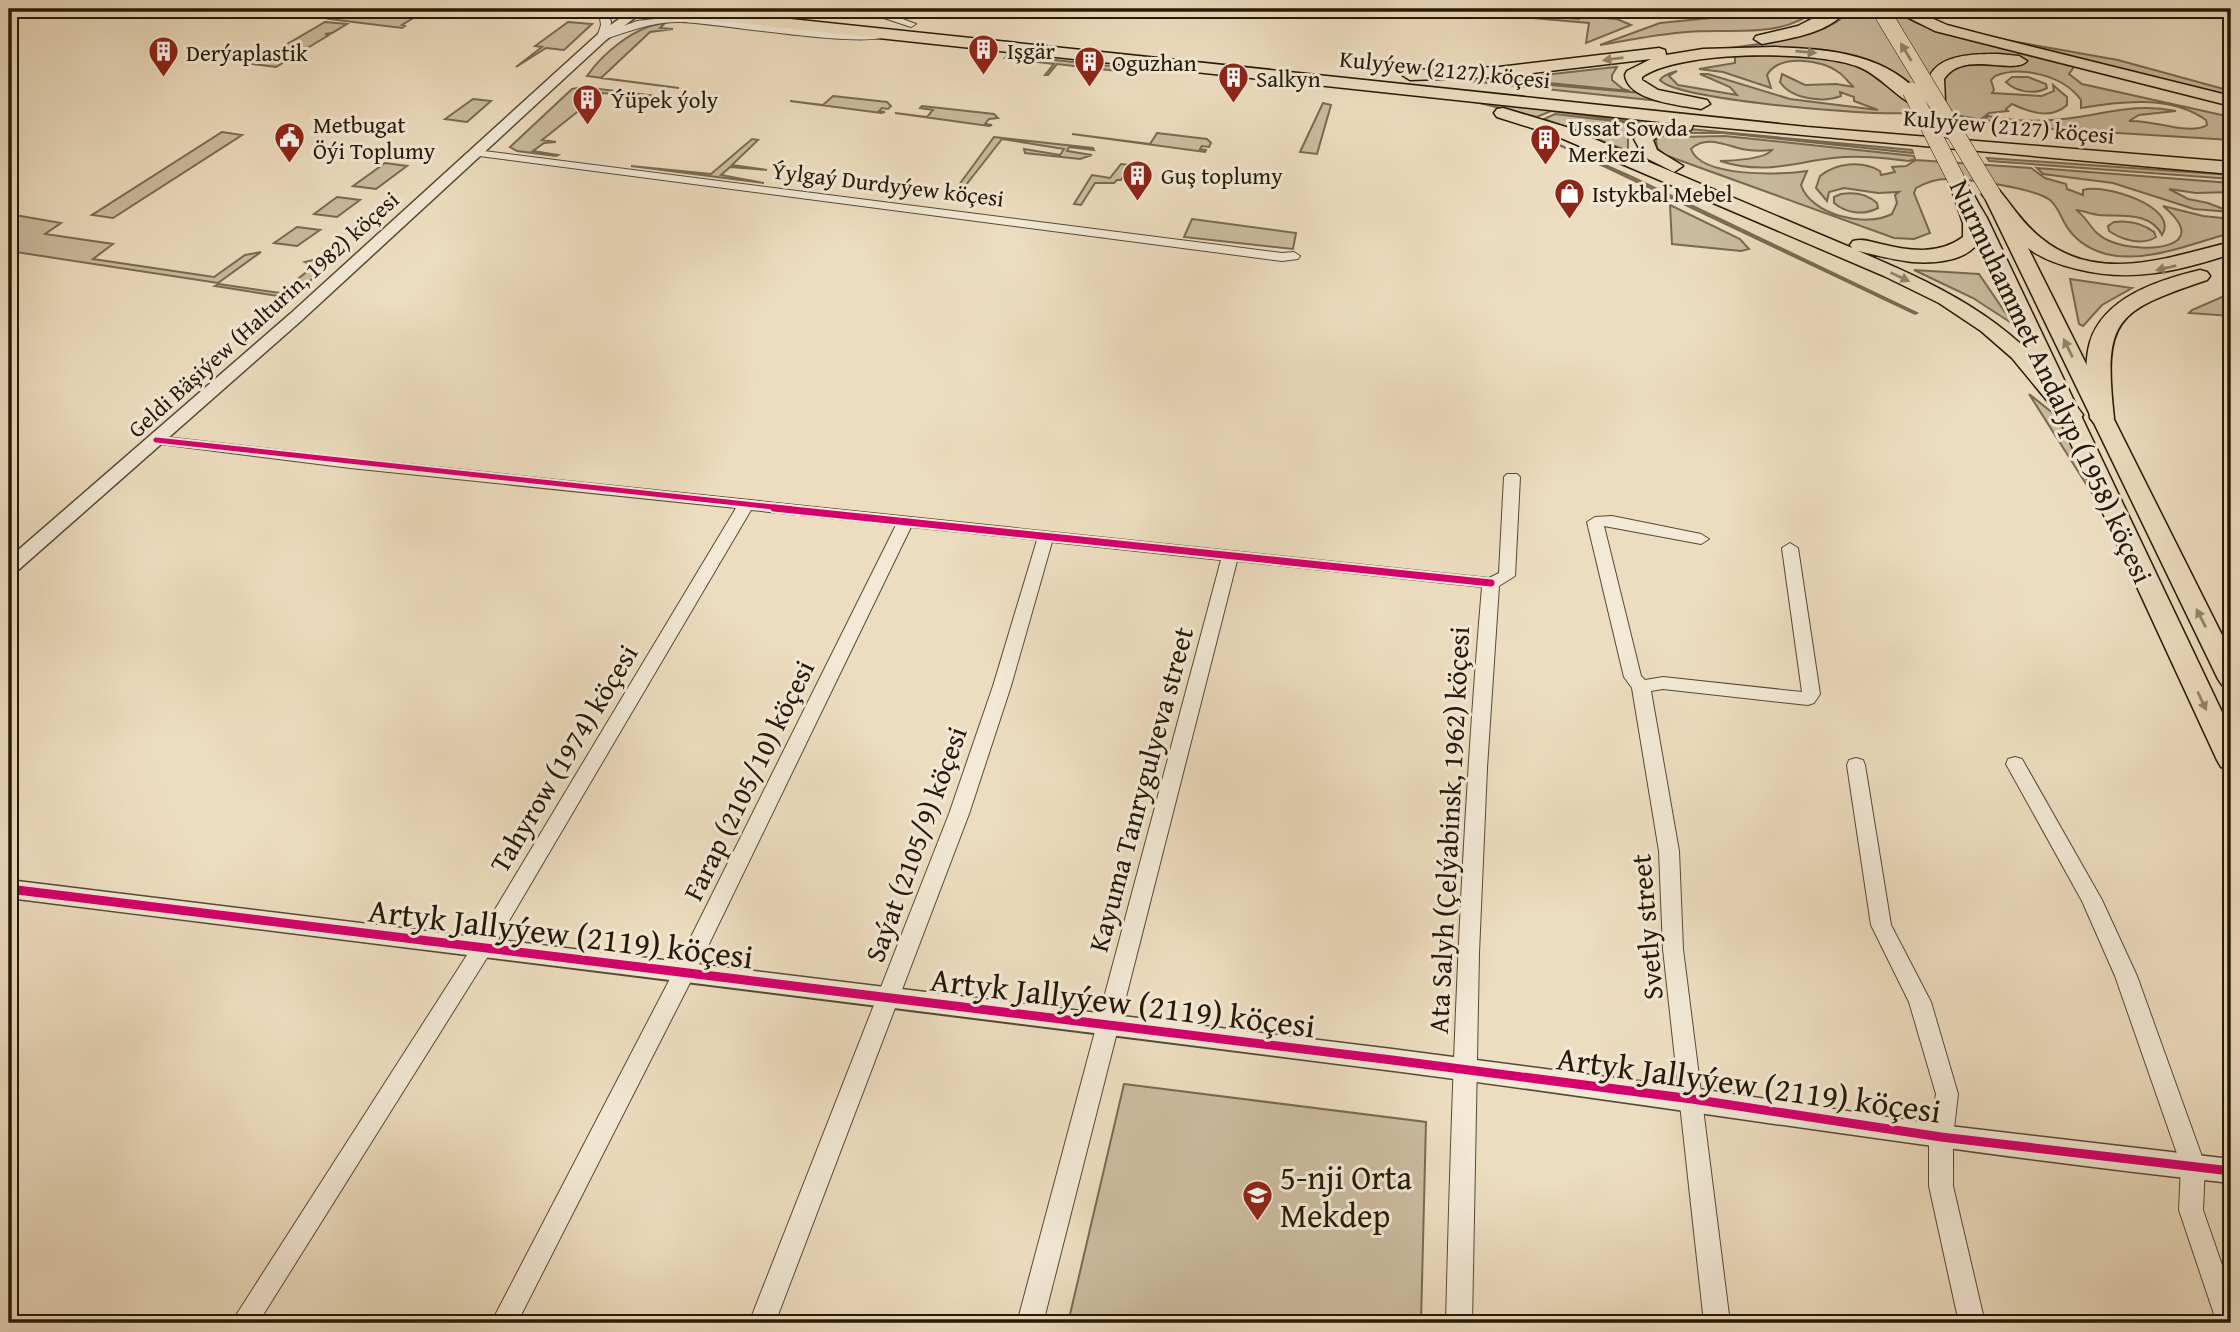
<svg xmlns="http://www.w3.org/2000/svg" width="2240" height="1332" font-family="'Gentium Book Plus',serif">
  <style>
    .green { fill: #cbbca0; stroke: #786a53; stroke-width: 2 }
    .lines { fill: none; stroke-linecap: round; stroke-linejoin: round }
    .minor-casing { stroke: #574934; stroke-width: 2 }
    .tertiary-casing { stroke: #574934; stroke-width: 3 }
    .primary-casing { stroke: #251806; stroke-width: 3 }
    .trunk-casing { stroke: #251806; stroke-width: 3 }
    .minor { fill: #f3e9d6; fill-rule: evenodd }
    .tertiary { fill: #f3e9d6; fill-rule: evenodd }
    .primary { fill: #edddc0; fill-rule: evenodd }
    .trunk { fill: #edddc0; fill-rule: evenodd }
    .primary-bridge-casing { stroke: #251806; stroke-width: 18; stroke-linecap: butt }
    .primary-bridge { stroke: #edddc0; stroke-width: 17 }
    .cycleway-far2-casing { stroke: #f3e9d6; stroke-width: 9 }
    .cycleway-far1-casing { stroke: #f3e9d6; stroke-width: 11 }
    .cycleway-casing { stroke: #f3e9d6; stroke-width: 13 }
    .cycleway-far2 { stroke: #d6006c; stroke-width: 5 }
    .cycleway-far1 { stroke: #d6006c; stroke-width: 7 }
    .cycleway { stroke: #d6006c; stroke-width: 9 }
    .oneway { fill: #93846c }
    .labels { text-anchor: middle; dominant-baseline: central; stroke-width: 6; stroke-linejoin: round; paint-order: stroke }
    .far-poi-label { font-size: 23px; fill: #251806; stroke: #f3e9d6; text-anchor: start }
    .far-street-label { font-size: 23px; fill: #251806; stroke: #f3e9d6 }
    .street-label { font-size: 28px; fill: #251806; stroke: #f3e9d6 }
    .near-street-label { font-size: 33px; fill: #251806; stroke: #f3e9d6 }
    .near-poi-label { font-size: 33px; fill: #251806; stroke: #f3e9d6; text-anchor: start }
  </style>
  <rect width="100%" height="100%" fill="#edddc0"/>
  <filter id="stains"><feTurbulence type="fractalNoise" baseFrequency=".00286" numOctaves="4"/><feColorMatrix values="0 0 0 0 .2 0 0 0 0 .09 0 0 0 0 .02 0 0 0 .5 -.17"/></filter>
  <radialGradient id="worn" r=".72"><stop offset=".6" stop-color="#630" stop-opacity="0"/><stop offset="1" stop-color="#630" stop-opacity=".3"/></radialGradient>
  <!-- green -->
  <path class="green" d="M 340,9 L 428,9 L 402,25 L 405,26 L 402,28 L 329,19 L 335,16 L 331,14 Z
    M 1578,9 L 1721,9 C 1676,21 1623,15 1578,9 Z
    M 1753,9 L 1819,9 C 1777,40 1734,28 1687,32 C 1658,34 1629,40 1600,45 L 1660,23 L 1710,18 Z
    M 1850,9 L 1890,9 L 1917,23 L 1957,37 L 1994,38 L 2118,60 L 2231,91 L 2231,98 L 2079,60 L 2069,74 L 2082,84 L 2231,117 L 2231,140 L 2036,128 L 1984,120 L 1988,116 C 2012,121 2039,122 2063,119 C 2104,115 2133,102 2176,111 L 2139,115 L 2129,121 C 2152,119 2189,136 2207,125 L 2206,120 C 2171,95 2120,101 2081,108 L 2081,100 C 2064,76 2022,65 1995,76 L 1991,80 L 1994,90 L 1992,93 L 2042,96 L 2054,91 L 2053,85 L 2067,97 L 2067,105 C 2051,120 2029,112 2012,104 L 2006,109 L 2008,111 L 1989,113 L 1980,120 C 1945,111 1910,114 1874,113 C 1841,112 1676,99 1660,80 C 1664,74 1671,73 1677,71 L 1669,76 L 1678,85 L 1737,95 L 1730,87 L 1700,74 L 1708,74 L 1790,99 L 1878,110 L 1854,101 L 1854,97 L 1840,92 L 1841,96 C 1823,103 1791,99 1780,82 L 1782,74 L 1805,85 L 1836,84 L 1854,87 C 1848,83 1845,76 1838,72 C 1821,59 1779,54 1767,75 L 1771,88 L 1723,72 L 1699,69 L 1735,63 L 1735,58 L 1722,49 C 1757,44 1829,40 1850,9 Z
    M 1523,14 L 1579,19 L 1580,16 L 1617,19 L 1631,25 L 1586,43 L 1589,23 L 1520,17 Z
    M 325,22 L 347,24 L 332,33 L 325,34 L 329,35 L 276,67 L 253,64 Z
    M 568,22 L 592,24 L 564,50 L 546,48 L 516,67 L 542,47 L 535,46 Z
    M 665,23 L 660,28 L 673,29 L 650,32 L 601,78 L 679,88 L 587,76 C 603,53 635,26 665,23 Z
    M 1008,55 L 1120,67 L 1117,71 L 1057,64 L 1048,75 L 1045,75 L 1054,64 L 1005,58 Z
    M 1615,67 L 1617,67 L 1612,75 L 1612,80 L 1623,89 L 1630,91 L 1509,79 Z
    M 1496,75 L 1505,81 L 1642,93 L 1660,101 L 1441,78 Z
    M 2012,77 L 2028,77 L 2046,84 L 2047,88 C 2034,95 2016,92 2006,82 Z
    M 583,87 L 664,97 L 601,93 L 542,140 L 556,142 L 544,143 L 533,151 L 558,155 L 556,156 L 517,151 L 510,147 L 572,89 Z
    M 833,96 L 887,102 L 891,106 L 888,109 L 882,108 L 879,111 L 885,112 L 881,113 L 790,101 L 823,105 Z
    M 473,99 L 491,101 L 467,122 L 445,119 Z
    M 1467,100 L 1677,122 L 1660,125 L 1551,111 L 1537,117 Z
    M 1323,103 L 1331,105 L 1317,154 L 1300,152 Z
    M 922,106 L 994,114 L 998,118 L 989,119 L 985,124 L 992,125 L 989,126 L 895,113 L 927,117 L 933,110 L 920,108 Z
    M 1555,114 L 1647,125 L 1628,136 L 1628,151 L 1544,119 Z
    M 1689,129 L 1912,150 L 1913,153 L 1723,133 L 1677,133 L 1671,130 Z
    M 222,132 L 242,135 L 113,218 L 92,215 Z
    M 1157,133 L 1207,139 L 1211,143 L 1209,147 L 1202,146 L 1200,149 L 1206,150 L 1205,152 L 1072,134 L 1150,144 Z
    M 1669,133 L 1676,137 L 1725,136 L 1914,156 L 1915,159 L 1909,161 C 1884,158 1858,155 1833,158 C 1790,163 1764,175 1720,161 C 1732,161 1765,159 1772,150 C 1762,151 1751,151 1742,149 C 1725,145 1705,135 1691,149 C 1701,178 1783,175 1807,171 L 1801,185 C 1811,215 1865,228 1892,214 L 1897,203 L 1895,195 L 1899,192 L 1878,193 L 1844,188 L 1829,192 L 1827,201 L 1816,188 L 1820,176 C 1836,163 1862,160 1880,171 L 1881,175 L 1895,172 L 1892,167 L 1906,166 L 1916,160 L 2031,168 L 2045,178 L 2066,184 L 2067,189 L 2083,195 L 2083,190 C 2104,183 2180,207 2162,235 C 2150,211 2120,217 2099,215 C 2091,214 2084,211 2076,210 C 2090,219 2090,234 2112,242 C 2144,254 2215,249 2163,206 L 2203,216 L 2231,219 L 2231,233 C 2193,243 2146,264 2106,254 C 2088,249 2073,239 2064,222 C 2060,214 2057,206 2050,200 C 2034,188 1969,179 1947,179 C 1936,179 1925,183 1916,188 L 1914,193 L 1930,233 L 1914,239 L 1894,238 L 1665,155 L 1657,148 L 1656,139 Z
    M 994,137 L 1093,148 L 1094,150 L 1069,147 L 1067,151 L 1092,155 L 1080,159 L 1025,153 L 1024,149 L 1060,155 L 1064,149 L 1002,139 L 962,190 L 956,189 Z
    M 752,139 L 758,140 L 732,165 L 767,170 L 730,167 L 721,175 L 764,183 L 631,166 L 711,174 Z
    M 1555,143 L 1630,176 L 1917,313 L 1915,314 Z
    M 1987,158 L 2218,174 L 2231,175 L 2231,179 L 1989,161 Z
    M 385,163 L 407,166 L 376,189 L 353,186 Z
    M 1121,164 L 1130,165 L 1121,180 L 1117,180 L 1114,183 L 1095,183 L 1081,205 L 1074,204 L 1092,175 L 1110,178 Z
    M 2037,168 L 2231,183 L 2231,192 L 2196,193 L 2169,189 L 2188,199 L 2208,203 L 2231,212 L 2194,209 L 2113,183 L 2043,174 Z
    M 1841,194 C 1854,192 1867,194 1877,203 L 1878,208 C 1863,216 1846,213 1834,203 L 1834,197 Z
    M 337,197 L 360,200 L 337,217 L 314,214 Z
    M 1670,205 L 1740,239 L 1749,249 L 1741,251 L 1672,244 Z
    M 9,214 L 61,223 L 45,234 L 113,244 L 93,259 L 214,277 L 245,255 L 261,252 L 218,283 L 9,251 Z
    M 1192,219 L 1296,233 L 1293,249 L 1184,237 Z
    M 2114,222 C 2129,220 2142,223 2154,232 L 2156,237 C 2142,246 2122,240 2109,231 L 2108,226 Z
    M 297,227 L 320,230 L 297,246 L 274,243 Z
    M 313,260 L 332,262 L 290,298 L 215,286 L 219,284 L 280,293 L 314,266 L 305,262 Z
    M 1914,270 L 1979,274 L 2013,324 L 1973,298 Z
    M 2070,279 L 2132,288 L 2102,305 L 2083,326 L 2079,324 Z
    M 2231,293 L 2231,316 L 2189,313 L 2192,310 Z
    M 2029,394 L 2064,422 L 2094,494 L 2093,495 Z
    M 1124,1084 L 1426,1122 L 1421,1323 L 1068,1323 Z"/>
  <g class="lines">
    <defs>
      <path id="minor" d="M 579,9 C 592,8 604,7 611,21 L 610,31 L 637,21 L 679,16 L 850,34 L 885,32 L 890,35 C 867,50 718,23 681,22 C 652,21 628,32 602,40 L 597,37 L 601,25 L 600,18 Z
        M 843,9 L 876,9 L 916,24 L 911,27 L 875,15 Z
        M 476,150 L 1282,253 L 1294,252 L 1300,256 L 1298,259 L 1282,261 L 472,155 L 472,151 Z
        M 156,436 L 350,458 L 1489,578 L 1499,573 L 1504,477 L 1507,474 L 1517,474 L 1520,477 L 1515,576 L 1499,586 L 1487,768 L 1479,953 L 1472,1323 L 1446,1323 C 1452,1077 1461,832 1482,587 L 1237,561 L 1043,1323 L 1017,1323 L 1221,560 L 1052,542 L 1011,686 L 969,814 L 775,1323 L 749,1323 L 949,814 L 993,686 L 1037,540 L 911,527 L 695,973 L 517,1323 L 491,1323 L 673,973 L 896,525 L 751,510 L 490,953 L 258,1323 L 231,1323 L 476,941 L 736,508 L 350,468 L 151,443 L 149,440 Z
        M 1612,516 L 1701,534 L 1709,539 L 1701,544 L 1604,526 L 1641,676 L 1645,680 L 1663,677 L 1802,692 L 1782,548 L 1790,543 L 1798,548 L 1820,694 L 1814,703 L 1808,705 L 1663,689 L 1651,691 L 1679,851 L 1683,949 L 1730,1323 L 1704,1323 L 1663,949 L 1659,851 L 1632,688 L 1624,677 L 1587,522 L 1595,517 Z
        M 2015,757 L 2022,759 L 2102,900 L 2137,976 L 2205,1165 L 2203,1210 L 2231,1291 L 2231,1323 L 2217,1323 L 2179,1210 L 2181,1165 L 2115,976 L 2082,901 L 2006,764 L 2008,759 Z
        M 1856,758 L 1863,760 L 1865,765 L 1891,925 L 1931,1002 L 1958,1094 L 1953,1137 L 1953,1186 L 1985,1323 L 1959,1323 L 1929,1186 L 1929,1137 L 1936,1094 L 1909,1002 L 1871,925 L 1847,765 L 1849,760 Z"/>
      <path id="tertiary" d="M 633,9 L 646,9 L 606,40 L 302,320 L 16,572 L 9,574 L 9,558 L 290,314 L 598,34 Z
        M 9,880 L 1392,1049 L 1692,1088 L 1941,1125 L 2231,1159 L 2231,1183 C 1951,1153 1674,1107 1394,1071 C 933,1012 471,956 9,898 Z"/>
      <path id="primary" d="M 1965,190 L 1971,191 L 1987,218 L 2231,731 L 2231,770 L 2221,767 L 2217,760 L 1956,195 Z
        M 1995,195 L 2004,200 L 2231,653 L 2231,688 L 2222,685 L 2218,679 L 1986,200 Z"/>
      <path id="trunk" d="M 647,9 L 697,9 L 1807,127 L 2231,162 L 2231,174 L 1693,125 L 1691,130 L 1660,135 L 1653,140 L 1657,150 L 1683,166 L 1674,172 L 1644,157 L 1634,139 L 1649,126 L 1670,123 L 655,14 Z
        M 1831,9 L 1848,9 C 1828,34 1791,38 1762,44 L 1754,39 L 1756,36 L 1798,26 Z
        M 1891,9 L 1911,9 L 1947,25 L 1985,35 L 2231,96 L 2231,106 L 1935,31 Z
        M 1774,47 C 1829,49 1889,53 1926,101 L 1917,106 C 1901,102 1880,75 1859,67 C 1816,50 1680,50 1642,77 L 1642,80 L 1658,90 L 1707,100 L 1710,104 L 1701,109 C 1680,105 1628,101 1625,75 L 1627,71 L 1651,59 L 1499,77 L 1410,80 L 1402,75 L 1410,70 L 1499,67 L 1659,48 L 1665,50 L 1666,55 L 1703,49 Z
        M 1998,54 L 2019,56 L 2027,61 C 2013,76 1964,49 1944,79 L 1945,101 L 1942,105 L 1930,105 C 1927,99 1927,95 1927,89 C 1928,54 1972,54 1998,54 Z
        M 1503,108 L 1566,127 L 1852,248 L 1850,245 L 1853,241 C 1863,238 1871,242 1881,244 C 1909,251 1939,255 1963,237 L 1963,223 L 1952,191 L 1962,185 L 1969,187 C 2005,243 1967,266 1912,262 C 1894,260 1876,255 1858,251 C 1955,292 2021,326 2083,415 L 2079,420 L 2063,420 L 2012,358 L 1981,331 L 1939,303 L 1884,276 L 1554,135 L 1497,117 L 1494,113 L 1497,109 Z
        M 1992,188 L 1999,190 C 2012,206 2024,225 2041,238 C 2098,285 2169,257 2231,242 L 2231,254 C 2179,271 2131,283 2077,269 C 2060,265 2042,259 2028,248 C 2010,234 1995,212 1982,194 Z
        M 2200,270 L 2207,272 L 2210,276 L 2207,280 C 2115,311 2103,319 2114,418 L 2110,423 L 2094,423 L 2090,418 C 2088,394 2083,366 2090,342 C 2104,297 2159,280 2200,270 Z"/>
    </defs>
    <!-- minor casing -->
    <use href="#minor" class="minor-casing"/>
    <!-- tertiary casing -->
    <use href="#tertiary" class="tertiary-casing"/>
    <!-- primary casing -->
    <use href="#primary" class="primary-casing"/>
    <!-- trunk casing -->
    <use href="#trunk" class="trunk-casing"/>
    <!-- minor -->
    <use href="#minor" class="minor"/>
    <!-- tertiary -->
    <use href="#tertiary" class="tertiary"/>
    <!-- primary -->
    <use href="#primary" class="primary"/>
    <!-- trunk -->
    <use href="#trunk" class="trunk"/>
    <defs>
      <path id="primary-bridge" d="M 1880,9 L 1992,194
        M 1911,91 L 1962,191"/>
    </defs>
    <!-- primary-bridge casing -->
    <use href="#primary-bridge" class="primary-bridge-casing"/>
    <!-- primary-bridge -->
    <use href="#primary-bridge" class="primary-bridge"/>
    <defs>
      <path id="cycleway-far2" d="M 156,440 L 791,509"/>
      <path id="cycleway-far1" d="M 774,508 L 1491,583"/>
      <path id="cycleway" d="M 9,889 L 1392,1060 L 1692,1099 L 1941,1137 L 2231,1171"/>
    </defs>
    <!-- cycleway-far2 casing -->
    <use href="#cycleway-far2" class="cycleway-far2-casing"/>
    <!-- cycleway-far1 casing -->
    <use href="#cycleway-far1" class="cycleway-far1-casing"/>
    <!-- cycleway casing -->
    <use href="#cycleway" class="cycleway-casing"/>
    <!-- cycleway-far2 -->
    <use href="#cycleway-far2" class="cycleway-far2"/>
    <!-- cycleway-far1 -->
    <use href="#cycleway-far1" class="cycleway-far1"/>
    <!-- cycleway -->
    <use href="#cycleway" class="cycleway"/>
  </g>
  <!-- one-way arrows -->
  <defs><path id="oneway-solid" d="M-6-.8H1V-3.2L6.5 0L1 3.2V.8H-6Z" transform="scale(1.75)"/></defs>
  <g class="oneway">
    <use href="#oneway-solid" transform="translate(1806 52) rotate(5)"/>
    <use href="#oneway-solid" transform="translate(1906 52) rotate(-121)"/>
    <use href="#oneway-solid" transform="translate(1613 59) rotate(173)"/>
    <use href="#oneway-solid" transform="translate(2166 268) rotate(167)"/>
    <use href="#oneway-solid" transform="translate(1900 277) rotate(25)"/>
    <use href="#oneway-solid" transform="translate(2068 348) rotate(-116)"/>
    <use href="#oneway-solid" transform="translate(2201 618) rotate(-117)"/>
    <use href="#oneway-solid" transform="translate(2202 701) rotate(65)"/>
  </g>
  <!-- icons -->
  <defs>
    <symbol id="building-pin" viewBox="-11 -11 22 30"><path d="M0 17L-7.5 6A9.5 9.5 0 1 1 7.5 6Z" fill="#8f2418" stroke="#f3e9d6"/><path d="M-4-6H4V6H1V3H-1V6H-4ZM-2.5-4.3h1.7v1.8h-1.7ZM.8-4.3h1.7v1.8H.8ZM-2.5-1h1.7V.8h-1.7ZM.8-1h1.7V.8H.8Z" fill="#fff"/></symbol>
    <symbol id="civic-pin" viewBox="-11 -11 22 30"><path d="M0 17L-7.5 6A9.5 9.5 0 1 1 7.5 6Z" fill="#8f2418" stroke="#f3e9d6"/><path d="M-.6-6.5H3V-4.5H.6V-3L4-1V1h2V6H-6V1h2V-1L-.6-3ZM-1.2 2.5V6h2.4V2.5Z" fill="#fff"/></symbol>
    <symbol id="shop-pin" viewBox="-11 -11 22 30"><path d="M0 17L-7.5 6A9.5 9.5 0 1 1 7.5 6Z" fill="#8f2418" stroke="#f3e9d6"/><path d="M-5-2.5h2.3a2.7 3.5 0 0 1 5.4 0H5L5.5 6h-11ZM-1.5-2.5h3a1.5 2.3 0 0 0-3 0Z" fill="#fff"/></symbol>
    <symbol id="school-pin" viewBox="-11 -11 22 30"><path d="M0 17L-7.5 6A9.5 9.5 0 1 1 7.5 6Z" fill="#8f2418" stroke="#f3e9d6"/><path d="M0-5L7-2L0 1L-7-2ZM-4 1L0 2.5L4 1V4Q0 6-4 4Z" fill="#fff"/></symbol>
  </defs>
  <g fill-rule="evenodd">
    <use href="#building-pin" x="966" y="32" width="35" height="47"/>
    <use href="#building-pin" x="146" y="34" width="35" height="47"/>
    <use href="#building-pin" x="1072" y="44" width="35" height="47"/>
    <use href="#building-pin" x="1216" y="60" width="35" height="47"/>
    <use href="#building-pin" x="570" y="82" width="35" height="47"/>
    <use href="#civic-pin" x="272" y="120" width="35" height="47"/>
    <use href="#building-pin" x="1528" y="122" width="35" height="47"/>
    <use href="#building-pin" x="1120" y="158" width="35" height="47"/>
    <use href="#shop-pin" x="1552" y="176" width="35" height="47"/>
    <use href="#school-pin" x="1240" y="1178" width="35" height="47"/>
  </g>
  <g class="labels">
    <!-- far-poi labels -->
    <g class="far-poi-label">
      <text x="1007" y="50">Işgär</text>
      <text x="186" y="52">Derýaplastik</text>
      <text x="1112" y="62">Oguzhan</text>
      <text x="1256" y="78">Salkyn</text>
      <text x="611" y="99">Ýüpek ýoly</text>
      <text x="313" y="124">Metbugat<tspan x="313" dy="26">Öýi Toplumy</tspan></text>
      <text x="1568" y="127">Ussat Sowda<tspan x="1568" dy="26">Merkezi</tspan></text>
      <text x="1161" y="175">Guş toplumy</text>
      <text x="1592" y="193">Istykbal Mebel</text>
    </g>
    <!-- far-street labels -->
    <g class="far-street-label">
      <text transform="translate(1445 69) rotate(6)">Kulyýew (2127) köçesi</text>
      <text transform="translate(2009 126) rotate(5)">Kulyýew (2127) köçesi</text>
      <text transform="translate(888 184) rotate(7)">Ýylgaý Durdyýew köçesi</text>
      <text transform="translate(263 314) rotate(-42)">Geldi Bäşiýew (Halturin, 1982) köçesi</text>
    </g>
    <!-- street labels -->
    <g class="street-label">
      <text transform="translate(2052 381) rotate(65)">Nurmuhammet Andalyp (1958) köçesi</text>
      <text transform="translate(563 758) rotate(-59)">Tahyrow (1974) köçesi</text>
      <text transform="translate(748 780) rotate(-64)">Farap (2105/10) köçesi</text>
      <text transform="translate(1140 789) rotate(-75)">Kayuma Tanrygulyeva street</text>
      <text transform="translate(1448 830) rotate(-87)">Ata Salyh (Çelýabinsk, 1962) köçesi</text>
      <text transform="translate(915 844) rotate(-70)">Saýat (2105/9) köçesi</text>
      <text transform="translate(1646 927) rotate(-95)">Svetly street</text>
    </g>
    <!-- near-street labels -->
    <g class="near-street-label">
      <text transform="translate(561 933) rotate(7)">Artyk Jallyýew (2119) köçesi</text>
      <text transform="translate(1123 1002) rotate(7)">Artyk Jallyýew (2119) köçesi</text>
      <text transform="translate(1749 1084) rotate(8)">Artyk Jallyýew (2119) köçesi</text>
    </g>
    <!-- near-poi labels -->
    <g class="near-poi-label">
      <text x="1280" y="1177">5-nji Orta<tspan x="1280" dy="38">Mekdep</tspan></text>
    </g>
  </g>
  <!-- margin -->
  <rect width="2240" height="1332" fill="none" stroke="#edddc0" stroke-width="35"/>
  <rect x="10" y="10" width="2219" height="1311" fill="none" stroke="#251806" stroke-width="3.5"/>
  <rect x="18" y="18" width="2205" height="1297" fill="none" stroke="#251806" stroke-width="2"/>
  <rect width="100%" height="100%" filter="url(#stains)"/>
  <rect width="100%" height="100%" fill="url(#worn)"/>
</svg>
